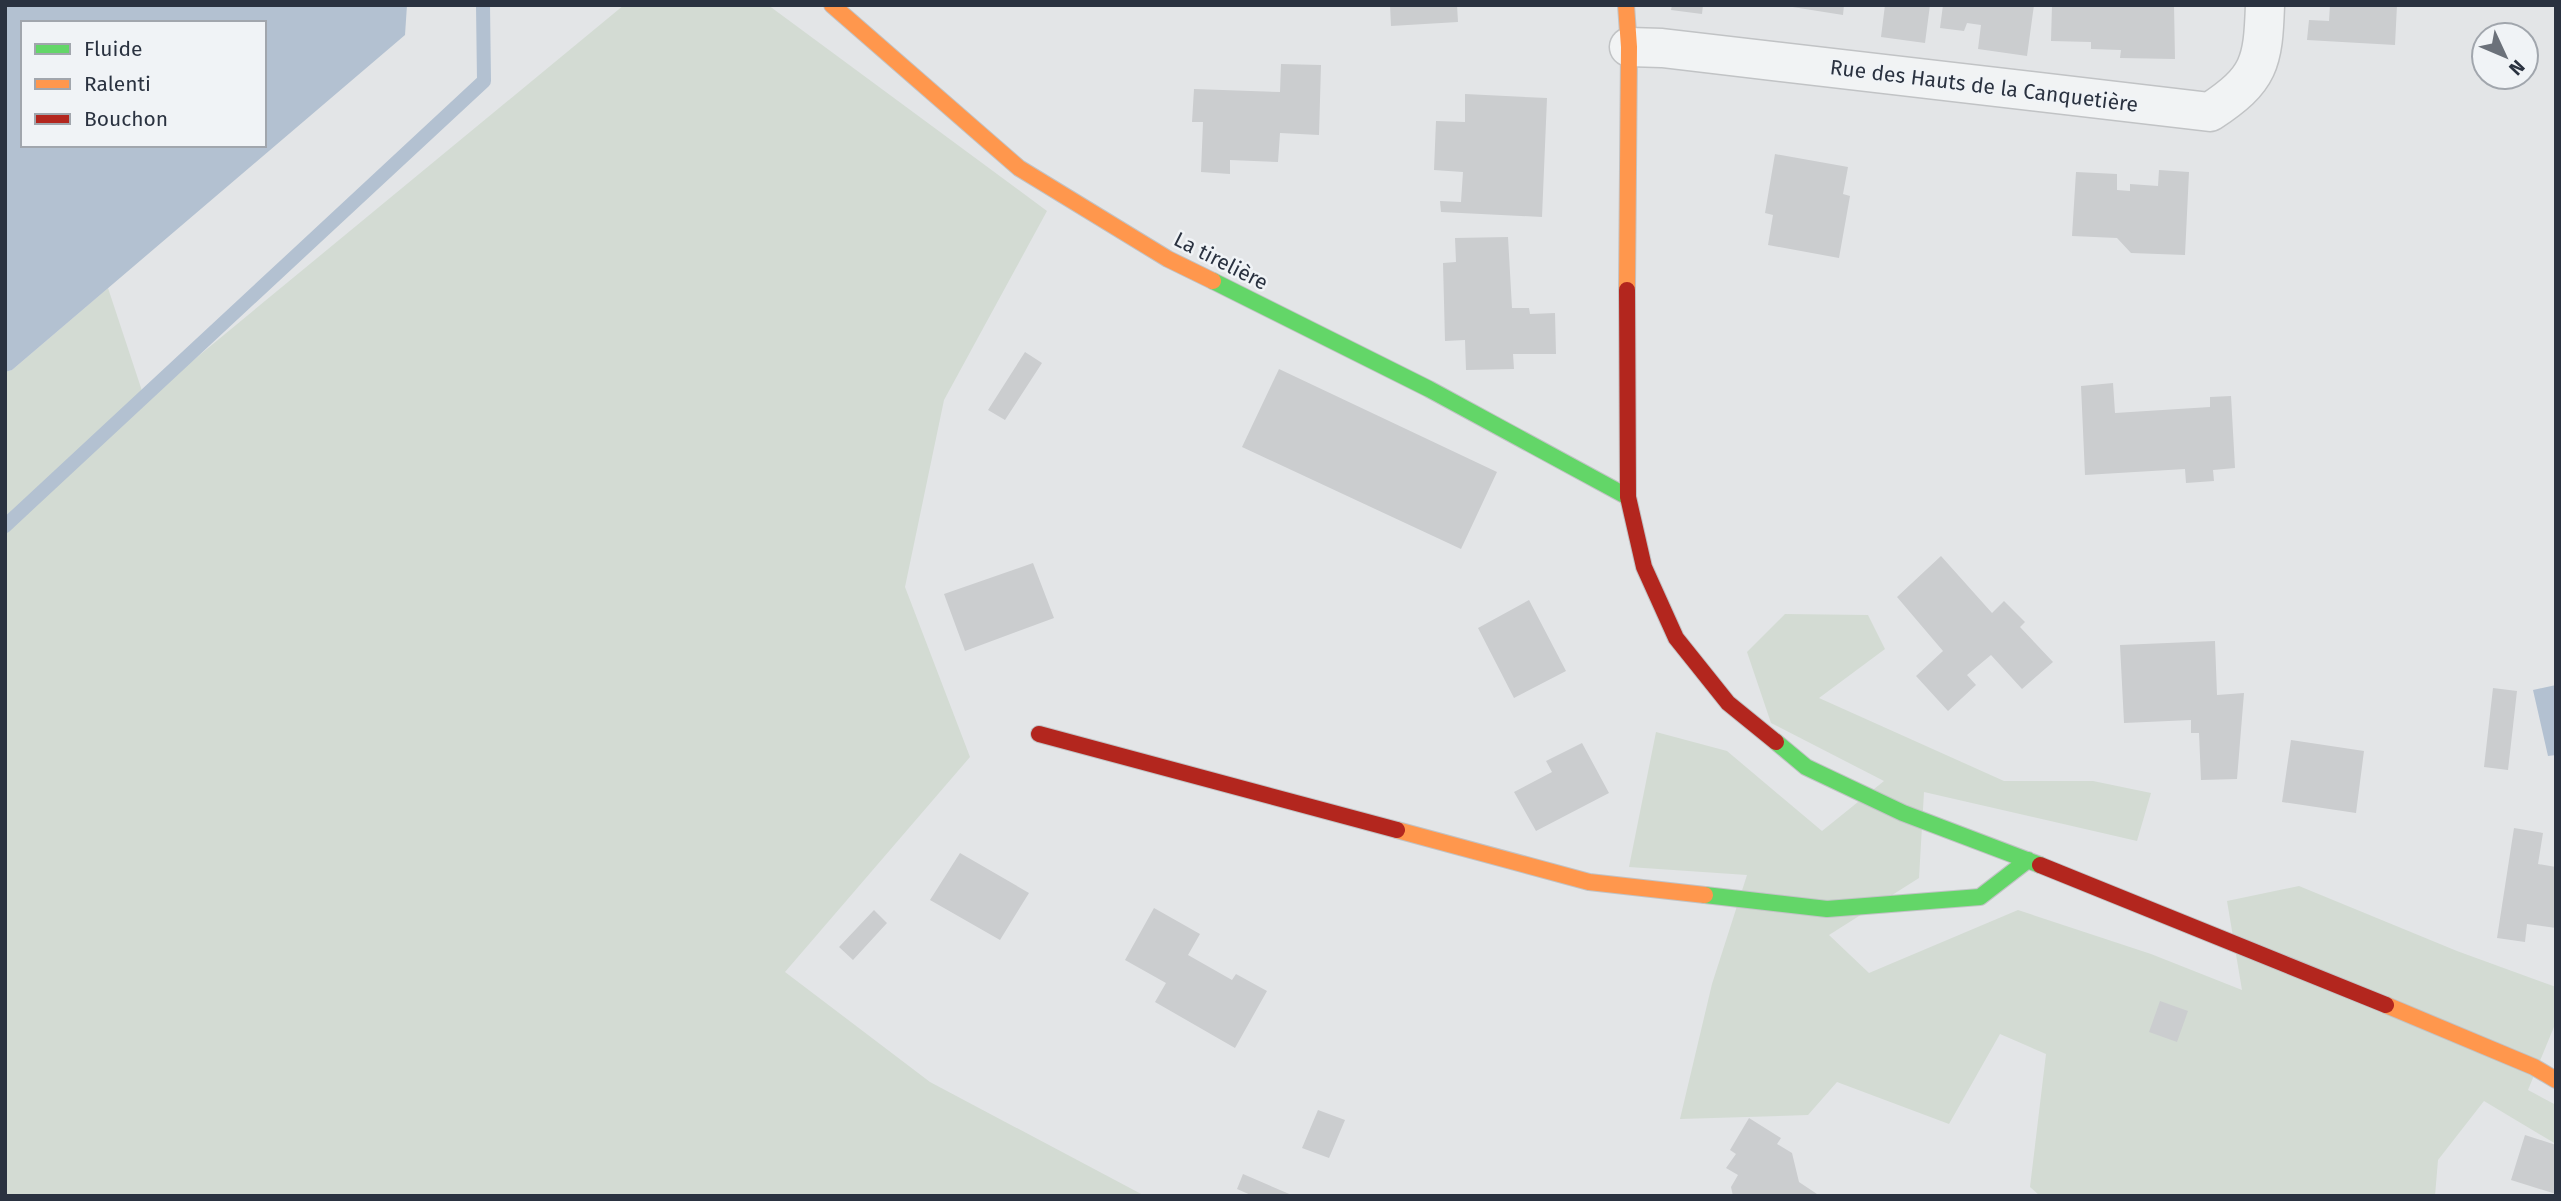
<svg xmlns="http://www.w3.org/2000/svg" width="2561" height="1201" font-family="'Fira Sans',sans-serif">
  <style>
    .green { fill: #d3dbd3 }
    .water { fill: #b3c1d1; fill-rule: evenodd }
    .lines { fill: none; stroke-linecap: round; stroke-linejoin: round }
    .stream { stroke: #b3c1d1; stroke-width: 14 }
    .building { fill: #cbcdcf }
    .street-casing { stroke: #c1c3c5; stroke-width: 41 }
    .fast-casing { stroke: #c1c3c5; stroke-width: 18 }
    .slow-casing { stroke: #c1c3c5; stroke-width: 18 }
    .jam-casing { stroke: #c1c3c5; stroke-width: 18 }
    .street { stroke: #f1f3f4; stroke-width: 38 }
    .fast { stroke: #63d668; stroke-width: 16 }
    .slow { stroke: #ff974d; stroke-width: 16 }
    .jam { stroke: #b3261e; stroke-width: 16 }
    .labels { text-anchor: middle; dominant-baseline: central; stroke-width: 5; stroke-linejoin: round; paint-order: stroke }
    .street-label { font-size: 21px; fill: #2a3240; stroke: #f0f3f6 }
  </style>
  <rect width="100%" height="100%" fill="#e3e5e7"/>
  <!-- green -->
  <path class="green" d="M 624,5 L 768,5 L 1047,211 L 944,400 L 905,587 L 970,757 L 785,972 L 930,1082 L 1145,1196 L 5,1196 L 5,372 L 12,370 L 108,288 L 145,400 Z
    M 1785,614 L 1868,615 L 1885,649 L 1819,698 L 2004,781 L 2093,781 L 2151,793 L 2137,841 L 1924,792 L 1919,878 L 1829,935 L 1869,973 L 2018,910 L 2151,954 L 2242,990 L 2227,901 L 2299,886 L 2457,951 L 2556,987 L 2556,1022 L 2528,1090 L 2556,1105 L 2556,1144 L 2484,1101 L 2438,1160 L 2435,1196 L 2040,1196 L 2030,1187 L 2046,1054 L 2000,1034 L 1949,1124 L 1837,1082 L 1808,1115 L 1680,1119 L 1712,984 L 1747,875 L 1629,867 L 1656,732 L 1727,751 L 1822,831 L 1884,781 L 1771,723 L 1747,652 Z"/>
  <!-- water -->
  <path class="water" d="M 5,5 L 407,5 L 405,35 L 12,370 L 5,372 ZM 23,23 L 264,23 L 264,145 L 23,145 Z
    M 2556,685 L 2556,755 L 2548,756 L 2533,690 Z"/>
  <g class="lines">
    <!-- stream -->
    <path class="stream" d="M 5,526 L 484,81 L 483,5"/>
  </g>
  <!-- building -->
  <path class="building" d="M 1390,5 L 1457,5 L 1458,22 L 1391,26 Z
    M 1672,5 L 1703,5 L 1702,14 L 1671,10 Z
    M 1780,5 L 1844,5 L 1843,15 Z
    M 1885,5 L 1930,5 L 1925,43 L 1881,37 Z
    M 1943,5 L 2034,5 L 2027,56 L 1978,49 L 1981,25 L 1967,23 L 1964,31 L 1940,28 Z
    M 2052,5 L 2174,5 L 2175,59 L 2120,58 L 2121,50 L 2091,49 L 2091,42 L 2051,41 Z
    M 2330,5 L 2397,5 L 2395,45 L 2307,40 L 2309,20 L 2329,21 Z
    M 1281,64 L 1321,65 L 1319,135 L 1280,133 L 1278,162 L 1230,160 L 1230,174 L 1201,172 L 1203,122 L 1192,122 L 1194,89 L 1280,92 Z
    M 1465,94 L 1547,98 L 1542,217 L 1441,212 L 1440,201 L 1461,202 L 1463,172 L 1434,170 L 1436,121 L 1465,122 Z
    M 1775,154 L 1848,167 L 1843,194 L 1850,196 L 1839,258 L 1768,245 L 1773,215 L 1765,213 Z
    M 2159,170 L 2189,172 L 2185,255 L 2131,253 L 2117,238 L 2072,236 L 2076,172 L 2117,174 L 2117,190 L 2130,191 L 2130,184 L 2158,186 Z
    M 1508,237 L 1512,308 L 1529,308 L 1530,314 L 1555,313 L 1556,354 L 1513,354 L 1514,369 L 1466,370 L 1465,340 L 1445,341 L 1443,263 L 1456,262 L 1455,238 Z
    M 1025,352 L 1042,363 L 1005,420 L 988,410 Z
    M 1279,369 L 1497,472 L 1461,549 L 1242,447 Z
    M 2113,383 L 2115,413 L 2210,407 L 2210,397 L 2231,396 L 2235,468 L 2213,470 L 2214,481 L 2186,483 L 2185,469 L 2085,475 L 2081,386 Z
    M 1941,556 L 1992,613 L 2004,601 L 2025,622 L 2020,627 L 2053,662 L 2022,689 L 1991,655 L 1967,675 L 1976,685 L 1948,711 L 1916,676 L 1943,651 L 1897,597 Z
    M 1033,563 L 1054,618 L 965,651 L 944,594 Z
    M 1529,600 L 1566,671 L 1514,698 L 1478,628 Z
    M 2215,641 L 2217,695 L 2244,693 L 2237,779 L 2201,780 L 2199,733 L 2191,733 L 2191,720 L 2124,723 L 2120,645 Z
    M 2493,688 L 2517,691 L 2508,770 L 2484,767 Z
    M 2291,740 L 2364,751 L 2356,813 L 2282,802 Z
    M 1582,743 L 1609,793 L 1536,831 L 1514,792 L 1552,772 L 1546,761 Z
    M 2514,828 L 2543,833 L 2538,864 L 2556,867 L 2556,928 L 2527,924 L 2525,942 L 2497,938 Z
    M 960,853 L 1029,893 L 1000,940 L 930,900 Z
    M 1154,908 L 1200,934 L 1188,955 L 1232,980 L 1236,974 L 1267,991 L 1235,1048 L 1155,1002 L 1166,983 L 1125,960 Z
    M 874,910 L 887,923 L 853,960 L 839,947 Z
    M 2160,1001 L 2188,1011 L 2177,1042 L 2149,1032 Z
    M 1318,1110 L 1345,1120 L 1329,1158 L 1302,1148 Z
    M 1749,1118 L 1781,1138 L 1777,1144 L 1792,1153 L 1799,1182 L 1820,1196 L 1733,1196 L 1731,1187 L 1738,1175 L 1726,1168 L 1736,1154 L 1730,1150 Z
    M 2525,1135 L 2556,1145 L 2556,1194 L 2511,1180 Z
    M 1243,1174 L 1294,1196 L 1253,1196 L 1237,1189 Z"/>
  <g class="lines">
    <defs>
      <path id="street" d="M 1629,47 L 1662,48 L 2210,112 C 2260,79 2263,63 2265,5"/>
      <path id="fast" d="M 1213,281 L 1429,389 L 1628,497
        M 1776,742 L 1806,767 L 1903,813 L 2040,865
        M 1705,895 L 1827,909 L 1980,897 L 2028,860"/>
      <path id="slow" d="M 832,5 L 1019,168 L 1168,259 L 1213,281
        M 1626,5 L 1629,47 L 1627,290
        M 1397,830 L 1589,882 L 1705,895
        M 2386,1005 L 2534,1067 L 2556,1080"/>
      <path id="jam" d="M 1627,290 L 1628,497 L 1644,567 L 1676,638 L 1728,703 L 1776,742
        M 1039,734 L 1397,830
        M 2040,865 L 2386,1005"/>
    </defs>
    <!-- street casing -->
    <use href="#street" class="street-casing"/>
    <!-- fast casing -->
    <use href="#fast" class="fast-casing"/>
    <!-- slow casing -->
    <use href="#slow" class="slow-casing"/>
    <!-- jam casing -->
    <use href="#jam" class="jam-casing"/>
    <!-- street -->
    <use href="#street" class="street"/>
    <!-- fast -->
    <use href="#fast" class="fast"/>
    <!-- slow -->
    <use href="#slow" class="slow"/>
    <!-- jam -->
    <use href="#jam" class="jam"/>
  </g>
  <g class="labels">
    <!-- street labels -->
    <g class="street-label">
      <text transform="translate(1984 86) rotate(7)">Rue des Hauts de la Canquetière</text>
      <text transform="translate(1221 261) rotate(27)">La tirelière</text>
    </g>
  </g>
  <!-- border -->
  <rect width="2561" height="1201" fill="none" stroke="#2a3240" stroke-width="14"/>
  <!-- legend -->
  <rect x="21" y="21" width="245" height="126" fill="#f0f3f6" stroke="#a1a6ad" stroke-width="2"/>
  <rect x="35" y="44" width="35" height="10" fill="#63d668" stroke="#a1a6ad" stroke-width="2"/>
  <text x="84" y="56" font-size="21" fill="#2a3240">Fluide</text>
  <rect x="35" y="79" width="35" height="10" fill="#ff974d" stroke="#a1a6ad" stroke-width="2"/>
  <text x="84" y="91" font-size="21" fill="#2a3240">Ralenti</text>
  <rect x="35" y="114" width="35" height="10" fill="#b3261e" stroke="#a1a6ad" stroke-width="2"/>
  <text x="84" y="126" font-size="21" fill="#2a3240">Bouchon</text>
  <!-- north arrow -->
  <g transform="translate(2505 56) rotate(134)"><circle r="33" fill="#f0f3f6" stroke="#a1a6ad" stroke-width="2"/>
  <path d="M0-5L12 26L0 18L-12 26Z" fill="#6b717a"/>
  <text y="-10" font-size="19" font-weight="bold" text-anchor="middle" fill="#2a3240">N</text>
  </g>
</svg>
